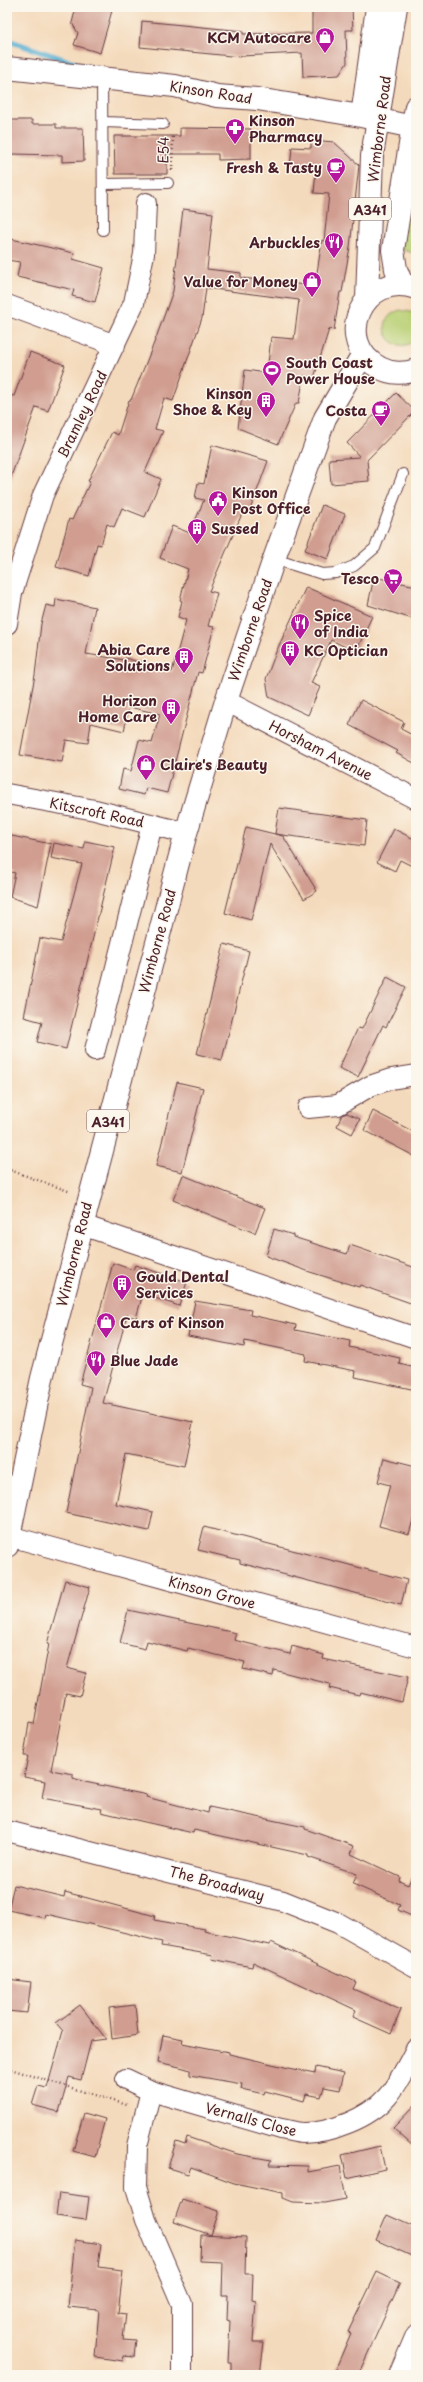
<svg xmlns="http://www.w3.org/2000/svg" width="423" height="2382" font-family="'Playpen Sans',sans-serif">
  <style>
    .green { fill: #b9d074; stroke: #827850 }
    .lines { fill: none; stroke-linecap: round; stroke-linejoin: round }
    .stream { stroke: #54aed2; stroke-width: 6 }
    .building { fill: #d09d90 }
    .service-casing { stroke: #643b41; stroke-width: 12 }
    .minor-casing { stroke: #643b41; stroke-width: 22 }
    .tertiary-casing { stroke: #643b41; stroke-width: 24 }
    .primary-casing { stroke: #643b41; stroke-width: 24 }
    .path { stroke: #643b41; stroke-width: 2.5; stroke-dasharray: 1 3; stroke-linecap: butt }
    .service { stroke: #fff; stroke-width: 10 }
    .minor { stroke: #fff; stroke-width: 20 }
    .tertiary { stroke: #fff; stroke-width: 22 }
    .primary { stroke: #fff; stroke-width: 22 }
    .labels { text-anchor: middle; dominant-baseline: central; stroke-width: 3; stroke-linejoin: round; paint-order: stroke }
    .shield { fill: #fbf7ec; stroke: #7f6065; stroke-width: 1 }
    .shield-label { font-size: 13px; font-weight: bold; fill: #4a1f2b }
    .poi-label { font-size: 14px; font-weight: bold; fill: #4a1f2b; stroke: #fbf7ec; text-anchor: start }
    .street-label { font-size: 14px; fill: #4a1f2b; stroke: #fbf7ec }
  </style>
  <rect width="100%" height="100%" fill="#fbf7ec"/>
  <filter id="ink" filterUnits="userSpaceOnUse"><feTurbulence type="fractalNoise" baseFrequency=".025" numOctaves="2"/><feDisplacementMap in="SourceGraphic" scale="8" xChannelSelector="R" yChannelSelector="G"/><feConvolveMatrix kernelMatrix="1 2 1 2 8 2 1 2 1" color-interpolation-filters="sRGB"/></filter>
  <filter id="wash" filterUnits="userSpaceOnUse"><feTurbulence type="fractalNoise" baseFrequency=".012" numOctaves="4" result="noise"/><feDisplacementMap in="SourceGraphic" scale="16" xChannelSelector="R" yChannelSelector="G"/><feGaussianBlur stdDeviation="0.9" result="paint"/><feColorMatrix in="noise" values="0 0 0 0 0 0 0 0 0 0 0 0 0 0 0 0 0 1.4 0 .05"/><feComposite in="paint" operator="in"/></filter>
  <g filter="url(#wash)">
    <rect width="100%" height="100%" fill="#f4dabc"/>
    <!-- green -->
    <path class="green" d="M 416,115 L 416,254 L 397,248 Z
      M 400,310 L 411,312 L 416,315 L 416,339 C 394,361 368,320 400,310 Z"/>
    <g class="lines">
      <!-- stream -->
      <path class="stream" d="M 7,40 L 77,64"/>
    </g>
    <g id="blocks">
      <!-- building -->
      <path class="building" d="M 76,7 L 113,7 L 100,53 L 74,45 L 78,33 L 72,23 Z
        M 312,7 L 352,7 L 353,30 L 346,30 L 347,63 L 339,75 L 303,77 L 302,53 L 241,56 L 241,57 L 140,47 L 142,21 L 243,31 L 243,34 L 312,33 Z
        M 12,120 L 32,120 L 32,124 L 56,124 L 56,128 L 83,128 L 84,161 L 62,162 L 62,155 L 11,154 Z
        M 180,128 L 251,129 L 251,159 L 218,160 L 218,154 L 167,154 L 167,174 L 115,174 L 114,136 L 180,136 Z
        M 311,140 L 334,142 L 359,165 L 350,247 L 342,292 L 340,292 L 334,330 L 329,329 L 314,378 L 304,376 L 299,403 L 296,403 L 278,444 L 238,428 L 245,370 L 267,373 L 271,337 L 294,339 L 299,300 L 206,288 L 202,318 L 173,401 L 164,398 L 155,429 L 163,431 L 145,472 L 161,479 L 145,517 L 122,508 L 114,527 L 107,524 L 101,545 L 97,544 L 89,576 L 56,567 L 69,519 L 72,520 L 90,482 L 88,481 L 112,432 L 118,435 L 129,400 L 131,400 L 156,338 L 173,291 L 183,209 L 213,213 L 207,269 L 241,273 L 241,278 L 315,286 L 322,240 L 324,241 L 329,194 L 314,193 L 316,170 L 290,168 L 292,147 L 311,148 Z
        M 7,238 L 74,253 L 73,259 L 104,268 L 95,302 L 72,296 L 74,290 L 17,277 L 20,262 L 7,260 Z
        M 30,352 L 65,365 L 48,411 L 36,407 L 9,482 L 7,482 L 7,395 L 14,396 Z
        M 396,393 L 415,411 L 367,460 L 369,481 L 331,484 L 329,459 L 360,457 L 347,443 Z
        M 212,445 L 268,461 L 250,510 L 244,509 L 209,591 L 217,593 L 208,626 L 214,627 L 202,673 L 198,672 L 167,793 L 146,788 L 144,795 L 119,789 L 123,769 L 131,771 L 139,740 L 152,743 L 160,714 L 129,707 L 124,731 L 91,723 L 88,743 L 66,740 L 62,762 L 20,755 L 35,675 L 41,624 L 46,605 L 55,607 L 56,599 L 95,607 L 86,654 L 125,660 L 125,658 L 172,672 L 186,620 L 178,617 L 182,601 L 180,600 L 188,569 L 160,558 L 172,526 L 190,533 L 204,500 L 195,498 L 198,483 L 204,484 Z
        M 322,505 L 345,514 L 328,559 L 305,550 Z
        M 374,577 L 416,586 L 416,620 L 368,605 Z
        M 306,587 L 372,616 L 356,652 L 331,640 L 311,683 L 320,687 L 308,715 L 269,697 L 266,679 L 276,652 Z
        M 361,700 L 404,722 L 401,729 L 416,737 L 416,764 L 396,753 L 398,751 L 349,725 Z
        M 279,808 L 367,820 L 364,846 L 275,834 Z
        M 246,827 L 283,836 L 317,891 L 304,899 L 270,844 L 251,920 L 225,913 Z
        M 394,829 L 416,840 L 416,868 L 400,860 L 395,871 L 377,862 Z
        M 7,835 L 51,844 L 38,906 L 10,897 L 15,873 L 7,871 Z
        M 85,841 L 115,847 L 66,1049 L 37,1042 L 42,1022 L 24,1017 L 40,938 L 61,942 L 82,864 L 51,858 L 54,843 L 84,849 Z
        M 224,944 L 249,951 L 222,1060 L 197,1054 Z
        M 387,977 L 406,987 L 386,1027 L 383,1025 L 358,1077 L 339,1068 L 358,1028 L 362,1029 Z
        M 177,1082 L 203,1088 L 182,1172 L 156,1166 Z
        M 373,1111 L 416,1133 L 416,1157 L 364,1130 Z
        M 347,1113 L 360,1119 L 352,1134 L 337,1126 L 342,1115 Z
        M 183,1175 L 265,1208 L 255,1233 L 173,1200 Z
        M 274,1229 L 293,1235 L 293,1237 L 347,1254 L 350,1245 L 416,1268 L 416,1305 L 360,1285 L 359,1287 L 310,1272 L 266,1256 Z
        M 113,1263 L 133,1270 L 135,1265 L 187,1282 L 179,1306 L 143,1294 L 136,1318 L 127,1315 L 103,1403 L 193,1422 L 184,1466 L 126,1454 L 116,1504 L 153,1512 L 149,1531 L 66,1513 L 91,1387 L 80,1384 Z
        M 195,1301 L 251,1310 L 250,1315 L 296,1325 L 295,1330 L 350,1341 L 349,1347 L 400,1358 L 399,1364 L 416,1368 L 416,1390 L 355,1377 L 356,1371 L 305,1361 L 306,1354 L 245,1341 L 244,1347 L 188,1336 Z
        M 384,1458 L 416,1466 L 416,1509 L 409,1534 L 379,1526 L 390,1485 L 378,1482 Z
        M 204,1527 L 407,1580 L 401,1605 L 240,1563 L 240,1560 L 198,1550 Z
        M 65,1580 L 90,1587 L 67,1668 L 86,1673 L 80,1696 L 66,1693 L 51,1770 L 73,1774 L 73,1778 L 85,1782 L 147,1795 L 146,1797 L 208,1813 L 209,1807 L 305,1827 L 305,1829 L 354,1846 L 351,1854 L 400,1877 L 399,1881 L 408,1885 L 416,1867 L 416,1918 L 398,1910 L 400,1905 L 353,1884 L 357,1874 L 308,1857 L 308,1855 L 194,1830 L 193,1833 L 101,1812 L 102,1809 L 42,1798 L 45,1781 L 24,1777 L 28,1756 L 24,1756 L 29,1723 L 34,1724 L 49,1644 L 47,1644 Z
        M 128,1610 L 236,1633 L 234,1640 L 290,1654 L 292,1646 L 324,1655 L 323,1659 L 408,1677 L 402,1702 L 360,1692 L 359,1695 L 329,1688 L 330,1684 L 274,1670 L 273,1676 L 243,1669 L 245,1662 L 188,1648 L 187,1651 L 147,1641 L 145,1649 L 120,1643 Z
        M 14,1885 L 64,1897 L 65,1892 L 155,1916 L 154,1920 L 205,1929 L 204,1931 L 269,1945 L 271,1942 L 356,1982 L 353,1989 L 401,2010 L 391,2034 L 353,2017 L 356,2010 L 253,1962 L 252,1967 L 212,1959 L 213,1955 L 161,1946 L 162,1942 L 98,1926 L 46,1914 L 45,1918 L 8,1910 Z
        M 7,1979 L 31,1982 L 27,2013 L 7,2011 Z
        M 80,2005 L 106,2039 L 91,2041 L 81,2080 L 69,2077 L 59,2112 L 32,2105 L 38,2086 L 47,2088 L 63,2031 L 56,2023 Z
        M 135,2005 L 138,2035 L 112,2039 L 109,2008 Z
        M 163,2035 L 183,2039 L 182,2043 L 229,2052 L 229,2054 L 289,2068 L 315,2073 L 316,2067 L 344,2073 L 340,2090 L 324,2087 L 321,2097 L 306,2094 L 304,2101 L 265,2091 L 264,2094 L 241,2089 L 242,2084 L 190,2075 L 190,2070 L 184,2068 L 158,2062 Z
        M 416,2104 L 416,2149 L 393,2128 Z
        M 84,2113 L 105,2119 L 95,2157 L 73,2151 Z
        M 187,2137 L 237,2154 L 271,2160 L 269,2165 L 308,2166 L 308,2172 L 340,2166 L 346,2199 L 324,2203 L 293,2202 L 283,2198 L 283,2193 L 234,2183 L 191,2167 L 188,2174 L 168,2168 L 176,2141 L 185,2144 Z
        M 380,2146 L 385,2169 L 347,2178 L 342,2155 Z
        M 59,2193 L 89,2197 L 86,2220 L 56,2216 Z
        M 182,2199 L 219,2211 L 211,2235 L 174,2222 Z
        M 387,2215 L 416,2228 L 416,2258 L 376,2240 Z
        M 201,2235 L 246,2237 L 245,2274 L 253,2274 L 252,2300 L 256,2301 L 253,2342 L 264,2342 L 260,2375 L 231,2375 L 231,2363 L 228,2363 L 230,2321 L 227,2320 L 228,2295 L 222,2295 L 223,2262 L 200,2261 Z
        M 75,2240 L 101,2244 L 98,2267 L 123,2270 L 118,2313 L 126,2314 L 123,2339 L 136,2340 L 134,2357 L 124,2356 L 123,2361 L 95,2357 L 99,2310 L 68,2307 Z
        M 377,2272 L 400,2283 L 358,2375 L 333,2375 L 351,2333 L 348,2332 Z"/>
    </g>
  </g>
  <g filter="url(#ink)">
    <use href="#blocks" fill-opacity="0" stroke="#643b41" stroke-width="1"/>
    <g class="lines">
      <defs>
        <path id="service" d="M 102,77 L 103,230
          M 103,122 L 163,124
          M 104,184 L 168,183
          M 274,559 L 322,574 L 336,573 L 354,566 L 375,548 L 403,474"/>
        <path id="minor" d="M 361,116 L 376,7
          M 7,305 L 115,345
          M 7,624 L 12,593 L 43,495 L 134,303 L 144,254 L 146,203
          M 226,701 L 416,799
          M 7,794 L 95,810 L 186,833
          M 95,1050 L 152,825
          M 308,1108 L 338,1105 L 370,1086 L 391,1079 L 416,1075
          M 82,1225 L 416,1338
          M 9,1536 L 416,1647
          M 7,1831 L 283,1901 L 338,1923 L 416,1967
          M 126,2079 L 151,2091 L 281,2129 C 288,2130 296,2133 303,2133 C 330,2133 369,2118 387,2097 C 399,2083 407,2066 416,2049
          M 151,2091 L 137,2146 L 136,2187 L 146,2220 L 182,2304 L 182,2375
          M 399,2375 L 416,2335"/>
        <path id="tertiary" d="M 7,68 L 175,86 L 217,96 L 257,99 L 361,116 L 413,127"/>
        <path id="primary" d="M 402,284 L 396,269 L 393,250 L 416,107
          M 416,288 C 363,269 331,343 380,368 C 391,374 405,374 416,370
          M 367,299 L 372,156 L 396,7
          M 7,1546 L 42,1378 L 186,833 L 226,701 L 274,559 L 325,418 L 363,354"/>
      </defs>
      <!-- service casing -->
      <use href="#service" class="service-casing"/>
      <!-- minor casing -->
      <use href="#minor" class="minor-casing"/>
      <!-- tertiary casing -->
      <use href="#tertiary" class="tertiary-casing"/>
      <!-- primary casing -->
      <use href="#primary" class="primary-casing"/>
      <!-- path -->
      <path class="path" d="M 172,170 L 173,135
        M 7,1169 L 71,1192
        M 7,2068 L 127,2105"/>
      <!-- service -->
      <use href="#service" class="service"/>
      <!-- minor -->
      <use href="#minor" class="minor"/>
      <!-- tertiary -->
      <use href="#tertiary" class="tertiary"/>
      <!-- primary -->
      <use href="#primary" class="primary"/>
    </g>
  </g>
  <!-- icons -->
  <defs>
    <symbol id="shop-pin" viewBox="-11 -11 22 30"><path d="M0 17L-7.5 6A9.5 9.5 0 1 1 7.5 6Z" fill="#b5179e" stroke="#fbf7ec"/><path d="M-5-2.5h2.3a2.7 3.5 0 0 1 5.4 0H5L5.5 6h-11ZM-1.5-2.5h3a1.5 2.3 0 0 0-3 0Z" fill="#fff"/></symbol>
    <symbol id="pharmacy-pin" viewBox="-11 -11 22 30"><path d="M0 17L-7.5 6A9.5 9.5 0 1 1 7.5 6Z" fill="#b5179e" stroke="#fbf7ec"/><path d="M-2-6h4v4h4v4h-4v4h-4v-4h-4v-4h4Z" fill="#fff"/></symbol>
    <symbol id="cafe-pin" viewBox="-11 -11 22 30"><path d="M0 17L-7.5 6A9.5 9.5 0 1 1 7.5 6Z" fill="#b5179e" stroke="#fbf7ec"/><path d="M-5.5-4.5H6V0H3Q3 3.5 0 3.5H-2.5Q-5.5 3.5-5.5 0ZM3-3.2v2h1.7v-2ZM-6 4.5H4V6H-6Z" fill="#fff"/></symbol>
    <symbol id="restaurant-pin" viewBox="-11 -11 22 30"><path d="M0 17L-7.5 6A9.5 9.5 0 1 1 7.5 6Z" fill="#b5179e" stroke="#fbf7ec"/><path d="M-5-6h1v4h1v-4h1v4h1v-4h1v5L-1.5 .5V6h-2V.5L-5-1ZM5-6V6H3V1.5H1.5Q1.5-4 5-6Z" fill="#fff"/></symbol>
    <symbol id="stadium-pin" viewBox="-11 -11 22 30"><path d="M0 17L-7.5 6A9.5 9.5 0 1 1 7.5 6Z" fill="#b5179e" stroke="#fbf7ec"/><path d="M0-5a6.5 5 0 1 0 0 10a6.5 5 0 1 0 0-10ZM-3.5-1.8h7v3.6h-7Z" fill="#fff"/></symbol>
    <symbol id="building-pin" viewBox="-11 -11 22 30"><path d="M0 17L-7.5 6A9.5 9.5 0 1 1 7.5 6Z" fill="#b5179e" stroke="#fbf7ec"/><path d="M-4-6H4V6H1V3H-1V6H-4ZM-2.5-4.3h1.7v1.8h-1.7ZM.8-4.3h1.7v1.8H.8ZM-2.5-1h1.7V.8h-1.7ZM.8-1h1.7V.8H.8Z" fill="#fff"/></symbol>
    <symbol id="civic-pin" viewBox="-11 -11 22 30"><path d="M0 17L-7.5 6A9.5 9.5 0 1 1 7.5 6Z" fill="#b5179e" stroke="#fbf7ec"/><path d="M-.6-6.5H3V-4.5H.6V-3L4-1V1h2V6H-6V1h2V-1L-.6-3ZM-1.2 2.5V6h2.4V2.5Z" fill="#fff"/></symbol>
    <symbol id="supermarket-pin" viewBox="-11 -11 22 30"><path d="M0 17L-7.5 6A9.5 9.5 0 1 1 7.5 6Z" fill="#b5179e" stroke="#fbf7ec"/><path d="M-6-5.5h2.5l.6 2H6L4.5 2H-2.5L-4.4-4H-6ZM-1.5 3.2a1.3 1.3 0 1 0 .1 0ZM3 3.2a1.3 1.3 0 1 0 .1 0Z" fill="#fff"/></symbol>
  </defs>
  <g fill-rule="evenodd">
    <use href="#shop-pin" x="314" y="26" width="22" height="30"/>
    <use href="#pharmacy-pin" x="224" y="117" width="22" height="30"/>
    <use href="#cafe-pin" x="325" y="156" width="22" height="30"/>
    <use href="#restaurant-pin" x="323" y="231" width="22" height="30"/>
    <use href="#shop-pin" x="301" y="270" width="22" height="30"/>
    <use href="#stadium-pin" x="261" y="359" width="22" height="30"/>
    <use href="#building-pin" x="255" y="390" width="22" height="30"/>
    <use href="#cafe-pin" x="370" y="399" width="22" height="30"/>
    <use href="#civic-pin" x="207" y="489" width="22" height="30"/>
    <use href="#building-pin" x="186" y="517" width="22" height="30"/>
    <use href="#supermarket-pin" x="382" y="567" width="22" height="30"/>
    <use href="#restaurant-pin" x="289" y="612" width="22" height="30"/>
    <use href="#building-pin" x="279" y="639" width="22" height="30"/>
    <use href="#building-pin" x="173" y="646" width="22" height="30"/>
    <use href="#building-pin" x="160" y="697" width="22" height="30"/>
    <use href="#shop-pin" x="135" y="753" width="22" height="30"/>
    <use href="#building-pin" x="111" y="1273" width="22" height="30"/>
    <use href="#shop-pin" x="95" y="1311" width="22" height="30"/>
    <use href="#restaurant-pin" x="85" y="1349" width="22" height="30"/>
  </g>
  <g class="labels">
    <!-- shield labels -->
    <g class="shield">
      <rect x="349" y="198" width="42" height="22" rx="3"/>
      <rect x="87" y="1110" width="42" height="22" rx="3"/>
    </g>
    <g class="shield-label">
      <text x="370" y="209">A341</text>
      <text x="108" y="1121">A341</text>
    </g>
    <!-- poi labels -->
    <g class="poi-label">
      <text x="311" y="37" text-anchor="end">KCM Autocare</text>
      <text x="249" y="120">Kinson<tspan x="249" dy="16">Pharmacy</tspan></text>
      <text x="322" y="167" text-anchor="end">Fresh &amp; Tasty</text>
      <text x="320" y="242" text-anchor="end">Arbuckles</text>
      <text x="298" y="281" text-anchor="end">Value for Money</text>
      <text x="286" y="362">South Coast<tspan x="286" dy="16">Power House</tspan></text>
      <text x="252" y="393" text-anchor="end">Kinson<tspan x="252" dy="16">Shoe &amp; Key</tspan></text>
      <text x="367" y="410" text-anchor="end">Costa</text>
      <text x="232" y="492">Kinson<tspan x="232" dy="16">Post Office</tspan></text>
      <text x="211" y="528">Sussed</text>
      <text x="379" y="578" text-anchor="end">Tesco</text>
      <text x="314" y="615">Spice<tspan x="314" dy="16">of India</tspan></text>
      <text x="170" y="649" text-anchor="end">Abia Care<tspan x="170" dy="16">Solutions</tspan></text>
      <text x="304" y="650">KC Optician</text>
      <text x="157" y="700" text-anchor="end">Horizon<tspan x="157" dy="16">Home Care</tspan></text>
      <text x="160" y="764">Claire's Beauty</text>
      <text x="136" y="1276">Gould Dental<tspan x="136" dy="16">Services</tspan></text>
      <text x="120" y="1322">Cars of Kinson</text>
      <text x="110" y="1360">Blue Jade</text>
    </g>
    <!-- street labels -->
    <g class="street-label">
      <text transform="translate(211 92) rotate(9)">Kinson Road</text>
      <text transform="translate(379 129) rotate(-83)">Wimborne Road</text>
      <text transform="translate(163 150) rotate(-89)">E54</text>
      <text transform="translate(82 414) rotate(-64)">Bramley Road</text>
      <text transform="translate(250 630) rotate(-71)">Wimborne Road</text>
      <text transform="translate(321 750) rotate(27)">Horsham Avenue</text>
      <text transform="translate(97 812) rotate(12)">Kitscroft Road</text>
      <text transform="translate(157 941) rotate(-75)">Wimborne Road</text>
      <text transform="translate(74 1254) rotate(-76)">Wimborne Road</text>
      <text transform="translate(212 1592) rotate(15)">Kinson Grove</text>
      <text transform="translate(217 1883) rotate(15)">The Broadway</text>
      <text transform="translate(251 2119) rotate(15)">Vernalls Close</text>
    </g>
  </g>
  <!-- margin -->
  <rect width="423" height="2382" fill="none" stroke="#fbf7ec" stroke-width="24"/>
</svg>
